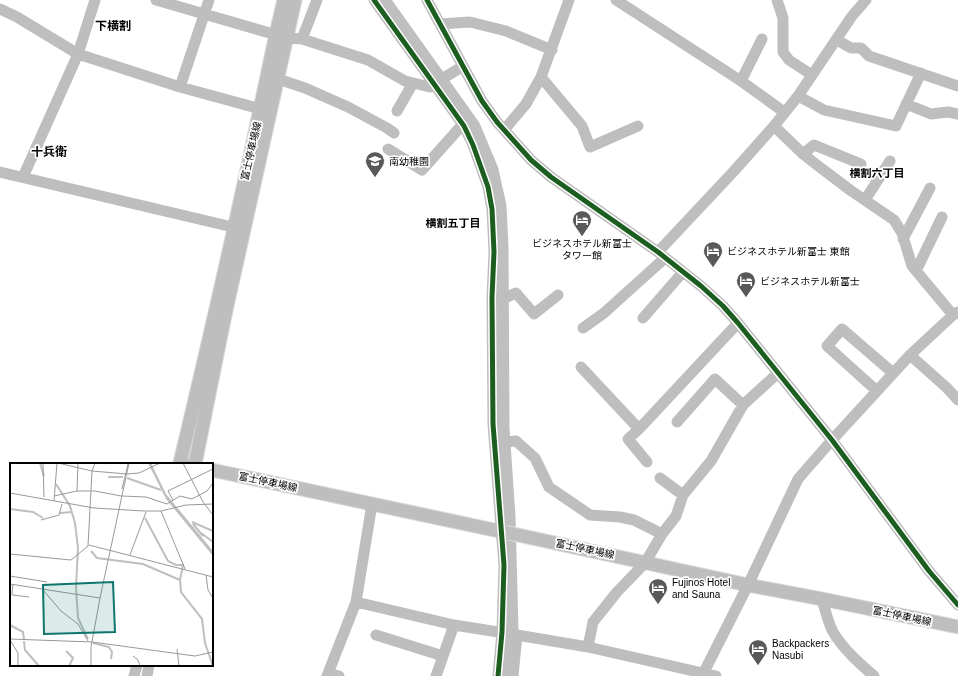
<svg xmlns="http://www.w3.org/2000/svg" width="958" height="676" font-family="Helvetica,'Noto Sans JP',sans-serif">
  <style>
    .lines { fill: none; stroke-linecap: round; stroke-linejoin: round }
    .river { stroke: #bfbfbf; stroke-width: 17 }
    .major-casing { stroke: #dbdbdb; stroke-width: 15 }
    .minor { stroke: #bebebe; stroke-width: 11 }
    .major { stroke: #bebebe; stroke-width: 13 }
    .cycleway-casing { stroke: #fff; stroke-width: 8 }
    .cycleway { stroke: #1b5e20; stroke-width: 5 }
    .labels { text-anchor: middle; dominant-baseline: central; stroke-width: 3.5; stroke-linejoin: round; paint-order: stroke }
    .street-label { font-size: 10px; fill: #000; stroke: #fff }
    .poi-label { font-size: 10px; fill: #000; stroke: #fff; text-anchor: start }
    .neighbourhood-label { font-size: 11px; font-weight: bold; fill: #000; stroke: #fff }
    .quarter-label { font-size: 12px; font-weight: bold; fill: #000; stroke: #fff }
    .inset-river { fill: none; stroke: #bfbfbf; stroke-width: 2 }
    .inset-road { fill: none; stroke: #999; stroke-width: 1 }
    .view { fill: #0f766e; fill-opacity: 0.15; stroke: #0f766e; stroke-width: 2 }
    .inset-edge { fill: none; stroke: #000; stroke-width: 2 }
  </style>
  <rect width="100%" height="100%" fill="#fff"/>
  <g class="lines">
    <!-- river -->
    <path class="river" d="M 385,5 L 472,127 L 490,170 L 498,206 L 500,247 L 501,428 L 507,517 L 510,630 L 506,676"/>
    <defs>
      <path id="major" d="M 184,464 L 180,463 C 208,345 235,228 260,109 C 268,73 275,36 284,0
        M 195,464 L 225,315 L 295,0
        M 212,470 L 518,535 L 748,585 L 822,599 L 958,627"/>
    </defs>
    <!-- major casing -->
    <use href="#major" class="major-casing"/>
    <!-- minor -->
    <path class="minor" d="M 156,0 L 287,38 L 302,39 L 368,60 L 405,81 L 430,87 L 435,85 L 442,79 L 463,66
      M 374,0 L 464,126 L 473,145 L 488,187 L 492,209 L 494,252 L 492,297 L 493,424 L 504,565 L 502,632 L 498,676
      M 427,0 L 482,101 L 497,122 L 531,160 L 551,177 L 658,252 L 701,286 L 723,306 L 738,323 L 832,440 L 929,571 L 958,605
      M 616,0 L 741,81 L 784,112
      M 777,0 L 783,18 L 783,52 L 789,60 L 812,75
      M 0,9 L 17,17 L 78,54 L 180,87 L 268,111
      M 440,24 L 470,22 L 506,31 L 552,50
      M 302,39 L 317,0
      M 837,40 L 851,48 L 861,48 L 869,56 L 958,86
      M 541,77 L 582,126 L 590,147 L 638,126
      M 278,79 L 305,88 L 348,107 L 387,128 L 394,133
      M 741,81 L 762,39
      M 180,87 L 209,0
      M 798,96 L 824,110 L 896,126 L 921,73
      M 906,104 L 931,114 L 948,112 L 958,114
      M 397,111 L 413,83
      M 774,126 L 803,154 L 817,165 L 850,190 L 894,220 L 902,233 L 912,266 L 953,315
      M 504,130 L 526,104 L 541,77 L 569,0
      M 388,149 L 422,170 L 463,124
      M 803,154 L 814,145 L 861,164
      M 0,172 L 241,229
      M 23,177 L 78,54 L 95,0
      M 865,200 L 890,161
      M 903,239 L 930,188
      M 658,252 L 734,171 L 774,126 L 798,96 L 852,16 L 866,0
      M 916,271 L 942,217
      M 492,297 L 505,298 L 516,293 L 534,314 L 558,295
      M 643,318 L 683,272
      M 583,328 L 604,313 L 665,258
      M 910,355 L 947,388 L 958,400
      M 581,367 L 639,429
      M 877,391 L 827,346 L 842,329 L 893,373
      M 677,422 L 715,379 L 743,405
      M 495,443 L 516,441 L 535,458 L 549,487 L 590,515 L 620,517 L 634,520 L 662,534
      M 647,462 L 628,439 L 639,429 L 738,323
      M 660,478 L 683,495
      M 822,599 C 825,610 828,622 833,632 C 844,650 859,663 874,676
      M 356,602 L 454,625 L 517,635 L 588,647 L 716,676
      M 376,635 L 443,656
      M 588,647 L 593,622 L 617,592 L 645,563 L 662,534 L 676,516 L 683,495 L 711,461 L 743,405 L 778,373
      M 328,673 L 339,676
      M 134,676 L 137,665
      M 147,676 L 149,665
      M 327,676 L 356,602 L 372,504
      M 436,676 L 454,625
      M 513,676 L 517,635
      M 702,676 L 748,585 L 798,479 L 832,440 L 910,355 L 953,315 L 958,312"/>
    <!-- major -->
    <use href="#major" class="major"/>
    <defs>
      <path id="cycleway" d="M 374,0 L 464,126 L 473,145 L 488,187 L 492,209 L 494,252 L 492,297 L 493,424 L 504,565 L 502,632 L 498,676
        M 427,0 L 482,101 L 497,122 L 531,160 L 551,177 L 658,252 L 701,286 L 723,306 L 738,323 L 832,440 L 929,571 L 958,605"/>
    </defs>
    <!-- cycleway casing -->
    <use href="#cycleway" class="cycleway-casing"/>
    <!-- cycleway -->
    <use href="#cycleway" class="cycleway"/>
  </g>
  <!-- icons -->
  <defs>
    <symbol id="school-pin" viewBox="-11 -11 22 30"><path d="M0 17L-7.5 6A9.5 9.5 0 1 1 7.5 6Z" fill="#595959" stroke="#fff"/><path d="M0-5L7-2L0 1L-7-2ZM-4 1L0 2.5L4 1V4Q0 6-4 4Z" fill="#fff"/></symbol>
    <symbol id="hotel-pin" viewBox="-11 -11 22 30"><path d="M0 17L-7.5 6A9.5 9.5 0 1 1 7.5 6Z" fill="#595959" stroke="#fff"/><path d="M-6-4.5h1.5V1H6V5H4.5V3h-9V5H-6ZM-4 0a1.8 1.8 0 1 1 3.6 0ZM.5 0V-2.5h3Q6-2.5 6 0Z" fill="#fff"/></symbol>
  </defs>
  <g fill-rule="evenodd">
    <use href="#school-pin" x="364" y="150" width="22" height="30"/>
    <use href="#hotel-pin" x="571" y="209" width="22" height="30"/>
    <use href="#hotel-pin" x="702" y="240" width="22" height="30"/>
    <use href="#hotel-pin" x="735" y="270" width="22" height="30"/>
    <use href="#hotel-pin" x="647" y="577" width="22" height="30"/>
    <use href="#hotel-pin" x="747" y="638" width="22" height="30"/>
  </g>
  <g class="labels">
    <!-- street labels -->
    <g class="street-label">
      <text transform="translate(251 151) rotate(-77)">富士停車場線</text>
      <text transform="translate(268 482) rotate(12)">富士停車場線</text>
      <text transform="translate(585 549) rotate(12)">富士停車場線</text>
      <text transform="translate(902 616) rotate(12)">富士停車場線</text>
    </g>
    <!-- poi labels -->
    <g class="poi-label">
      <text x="389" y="161">南幼稚園</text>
      <text x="582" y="243" text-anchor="middle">ビジネスホテル新富士<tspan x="582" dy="12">タワー館</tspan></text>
      <text x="727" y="251">ビジネスホテル新富士 東館</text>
      <text x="760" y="281">ビジネスホテル新富士</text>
      <text x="672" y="582">Fujinos Hotel<tspan x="672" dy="12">and Sauna</tspan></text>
      <text x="772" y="643">Backpackers<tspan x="772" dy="12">Nasubi</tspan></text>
    </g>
    <!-- neighbourhood labels -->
    <g class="neighbourhood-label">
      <text x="877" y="173">横割六丁目</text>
      <text x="453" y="223">横割五丁目</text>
    </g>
    <!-- quarter labels -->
    <g class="quarter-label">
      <text x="113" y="26">下横割</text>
      <text x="49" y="152">十兵衛</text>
    </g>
  </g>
  <!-- overview -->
  <g transform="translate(10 463)">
    <rect width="203" height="203" fill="#fff"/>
    <path d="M 138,0 L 141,0 L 156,31 L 203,88 L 203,93 L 156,36 Z" fill="#bfbfbf"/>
    <path class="inset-river" d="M 30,0 L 34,13M 98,14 L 113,14M 117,15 L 151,27M 46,21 L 60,43 L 65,60 L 68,85 L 66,124 L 68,155 L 78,176M 0,46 L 23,49 L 33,55M 50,50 L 62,49M 182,59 L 203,68M 183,61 L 193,73M 191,70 L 203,79M 81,88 L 87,95 L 133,101 L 170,117 L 173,102 L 166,102 L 158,98 L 135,55M 170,117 L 171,129 L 192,156 L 195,180 L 203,203M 0,162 L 13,169 L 14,176M 14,178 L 15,187 L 29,203M 83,180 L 99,184 L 102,189 L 101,196M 56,188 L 63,195 L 59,203"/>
    <path class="inset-road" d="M 33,0 L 34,34M 48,0 L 82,8 L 117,11 L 129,10 L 150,0M 173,0 L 193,39 L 203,52M 112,26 L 118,1M 67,28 L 68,0M 0,30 L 84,45 L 134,48 L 151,48 L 176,42 L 203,41M 44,33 L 67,28 L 85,28 L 111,33 L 136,34 L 157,41 L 170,33 L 182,36 L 197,28 L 203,20M 163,37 L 158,28 L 203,6M 44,38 L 47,0M 151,48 L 175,106M 31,57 L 49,52 L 52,41M 79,82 L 203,114M 0,91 L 61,97 L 78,83 L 82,8 L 85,0M 120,92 L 136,49M 196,112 L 198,127 L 203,135M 0,113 L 37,119M 0,121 L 90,135 L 81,184 L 81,203M 3,121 L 2,132 L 19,134M 33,127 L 51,148 L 68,161 L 78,178M 90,135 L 119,0M 0,176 L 82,179 L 185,193 L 203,189M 0,177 L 8,190 L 8,203M 167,186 L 169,203M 123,193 L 128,197 L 130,203"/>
    <path class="view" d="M 103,119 L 105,169 L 34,171 L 33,122 Z"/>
    <rect width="203" height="203" class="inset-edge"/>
  </g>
</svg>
